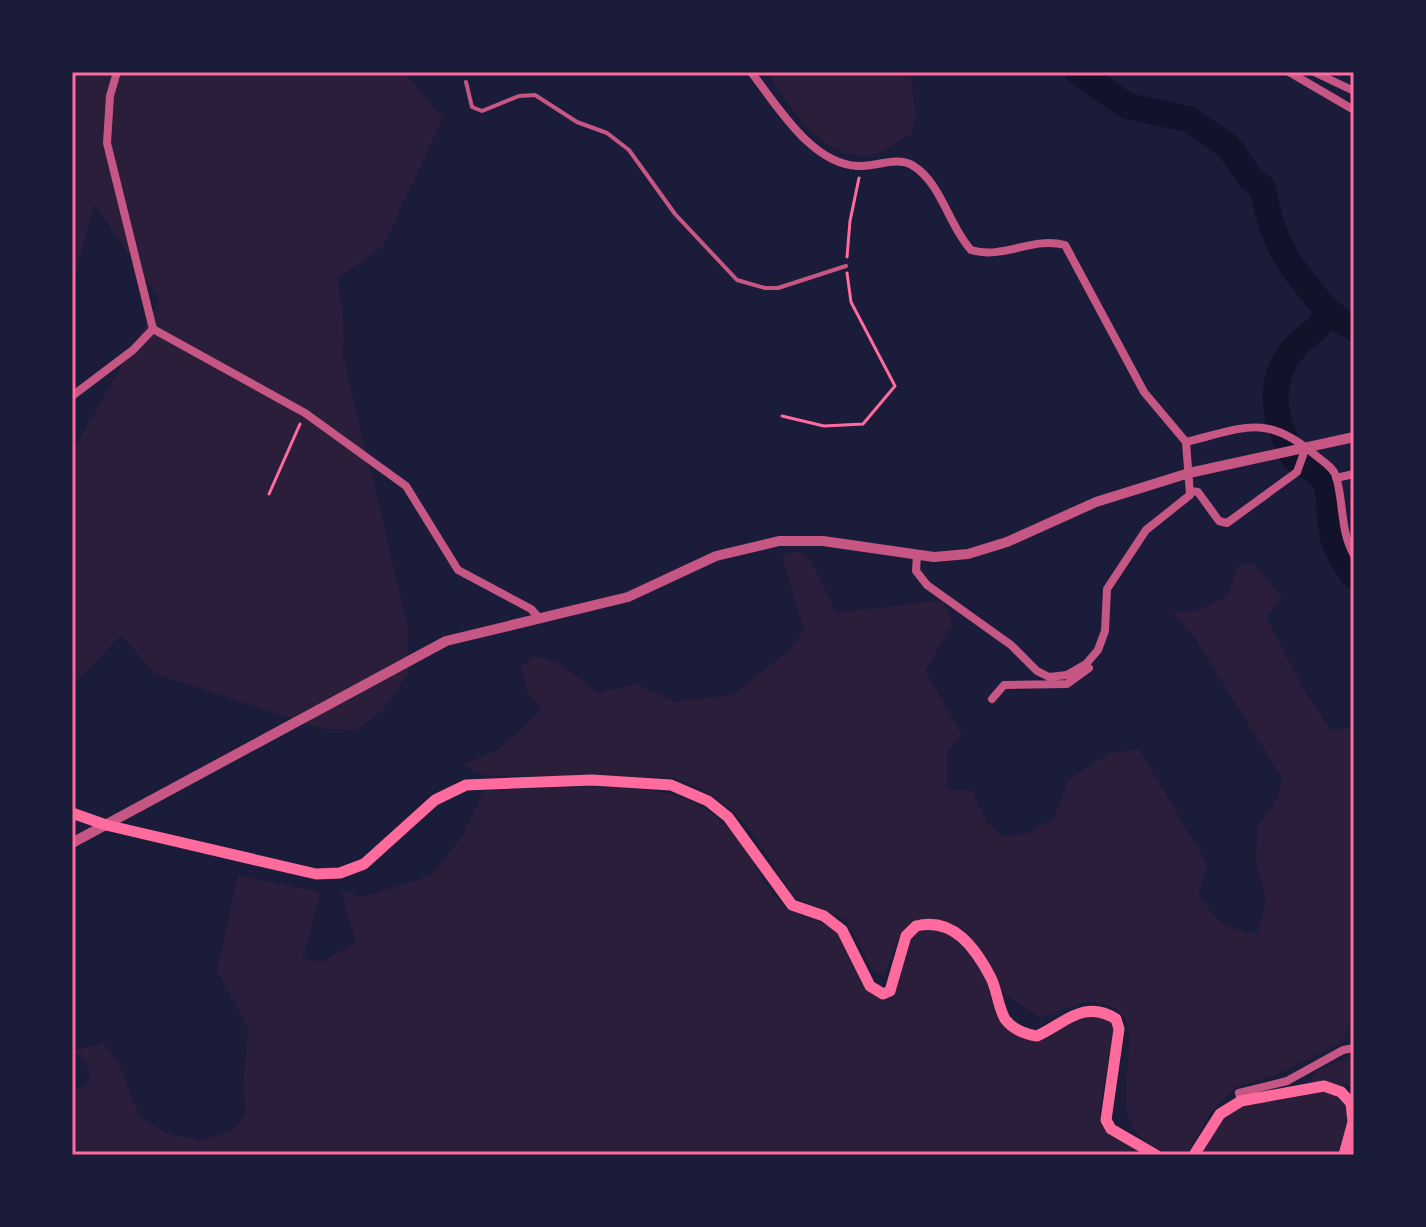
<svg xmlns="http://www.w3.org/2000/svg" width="1426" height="1227" font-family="Cabin,sans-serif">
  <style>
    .green { fill: #2a1e3b }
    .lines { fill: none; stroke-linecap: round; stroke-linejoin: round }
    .river { stroke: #12122b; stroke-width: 26 }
    .path { stroke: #ff6b9d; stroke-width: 3 }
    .service { stroke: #c65784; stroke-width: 4 }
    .minor { stroke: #c65784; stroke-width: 8 }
    .tertiary { stroke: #c65784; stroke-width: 10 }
    .secondary { stroke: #ff6b9d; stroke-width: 11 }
    .neatline { fill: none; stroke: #ff6b9d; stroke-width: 3 }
  </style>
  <rect width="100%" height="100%" fill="#1b1b3a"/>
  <!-- green -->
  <path class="green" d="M 72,72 L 404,72 L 443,118 L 383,246 L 338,278 L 344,324 L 343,355 L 408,627 L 408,674 L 381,712 L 356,730 L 325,729 L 155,674 L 121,635 L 72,686 L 72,452 L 160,300 L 94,204 L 72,287 Z
    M 766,72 L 910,72 L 916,113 L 912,134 C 899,140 882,154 868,155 C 821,161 789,103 766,72 Z
    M 799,551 L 811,560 L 836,613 L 943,600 L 952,624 L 925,671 L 962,734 L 947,752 L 947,790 L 971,790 L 987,823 L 1002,836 L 1027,834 L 1054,818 L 1068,780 L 1110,753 L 1139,749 L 1207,864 L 1199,894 C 1215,922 1226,929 1258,934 L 1266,901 L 1255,857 L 1258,825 L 1274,805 L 1283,780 L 1193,635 L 1172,613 L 1196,611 L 1227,597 L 1238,565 L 1255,565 L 1282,598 L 1266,617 L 1307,695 L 1332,732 L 1354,725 L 1354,1015 L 1343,1042 L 1278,1074 L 1236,1087 L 1209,1115 L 1186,1155 C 1172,1155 1164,1152 1152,1145 C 1093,1114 1160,1018 1107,1005 C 1100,1004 1090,1001 1082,1003 C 1069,1006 1055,1013 1041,1018 C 1029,1009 1010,1000 1001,989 C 962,943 988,921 911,921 L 897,941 L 884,976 L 873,971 L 846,920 L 793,897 L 752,832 L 732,810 L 702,789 L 673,777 L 487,776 L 462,765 L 498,750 L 541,710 L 527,691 L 521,668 L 534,656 L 558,662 L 598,693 L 637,684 L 675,702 L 733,695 L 792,648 L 804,630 L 782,556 Z
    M 591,786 C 657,790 701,788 744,846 C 758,866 766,891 785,907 C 801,920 825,917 839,935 C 856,958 857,983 882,1000 L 894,994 L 911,938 L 919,930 C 952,923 977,957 987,984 C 993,1000 995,1019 1008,1030 C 1017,1038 1027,1039 1038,1042 C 1067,1028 1078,1007 1111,1022 L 1114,1030 L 1100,1107 L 1101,1122 L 1146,1155 L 72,1155 L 72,1089 L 88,1086 C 91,1069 87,1061 73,1051 L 103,1043 L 119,1064 L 140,1117 L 168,1134 L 201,1140 L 230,1132 L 246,1115 L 243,1087 L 248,1029 L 217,970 L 238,876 L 320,892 L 303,958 L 322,962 L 356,942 L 341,891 L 362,897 L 431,876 L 463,835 L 483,791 Z
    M 1348,1058 L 1354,1060 L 1354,1090 L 1347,1085 L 1310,1082 L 1317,1070 Z
    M 1323,1092 C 1361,1104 1345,1125 1339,1155 L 1200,1155 L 1223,1118 L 1243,1106 Z"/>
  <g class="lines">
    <!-- river -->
    <path class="river" d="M 1078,72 L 1127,106 L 1188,119 L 1228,146 L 1251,179 L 1262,187 C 1266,201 1268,216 1273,229 C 1284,261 1323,314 1354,328
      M 1327,310 C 1319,331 1314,329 1299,343 C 1264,378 1273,420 1295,460 C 1341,479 1324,497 1333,537 C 1337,552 1346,564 1354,576"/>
    <!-- path -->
    <path class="path" d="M 847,257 L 850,221 L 859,178
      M 782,416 L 824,426 L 863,424 L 895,386 L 851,302 L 847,273
      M 269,494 L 300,424"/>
    <!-- service -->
    <path class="service" d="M 466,82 L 472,107 L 482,111 L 519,96 L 535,95 L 577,122 L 607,133 L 629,150 L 675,214 L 737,280 L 765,288 L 778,288 L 846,266"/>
    <!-- minor -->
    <path class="minor" d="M 117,72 L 110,96 L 107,143 L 153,329 L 305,413 L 406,486 L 458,570 L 531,609 L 539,618
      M 751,72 C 777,105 811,164 858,166 C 876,167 896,156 912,165 C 942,183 948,225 971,250 C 1004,260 1032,236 1065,245 L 1144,392 L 1186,442 C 1244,428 1265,413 1314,454 C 1322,461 1332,466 1336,476 C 1344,503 1340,531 1354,555
      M 1289,72 L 1354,110
      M 1314,72 L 1354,91
      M 72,396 L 133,350 L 153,329
      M 1336,478 L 1354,474
      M 1191,491 L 1198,492 L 1219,521 L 1227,523 L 1297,472 L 1306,447
      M 917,555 L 916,571 L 927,585 L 1011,645 L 1037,671 L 1049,677 L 1067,675 L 1086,664 L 1098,650 L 1105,631 L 1107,589 L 1146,530 L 1190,495 L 1186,442
      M 992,699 L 1004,685 L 1067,684 L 1089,668 L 1086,665
      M 1241,1101 L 1239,1093 L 1287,1081 L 1343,1050 L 1354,1048"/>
    <!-- tertiary -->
    <path class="tertiary" d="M 72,843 L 446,641 L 628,597 L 716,556 L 779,541 L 823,541 L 934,557 L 968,554 L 1007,542 L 1096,502 L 1189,473 L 1354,437"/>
    <!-- secondary -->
    <path class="secondary" d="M 72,813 L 106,825 L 316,874 L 340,873 L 364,864 L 435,800 L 466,785 L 592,780 L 671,785 L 708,801 L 728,817 L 792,905 L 824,916 L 842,930 L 870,986 L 883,994 L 890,991 L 906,936 L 916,926 C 953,917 975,947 991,978 C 997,990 998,1007 1005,1019 C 1013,1030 1024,1034 1037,1036 C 1065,1023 1084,999 1116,1019 L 1119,1029 L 1106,1120 L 1111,1129 L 1156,1155
      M 1194,1155 L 1220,1114 L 1241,1101 L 1324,1086 L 1341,1092 L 1351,1103 L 1353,1122 L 1344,1155"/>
  </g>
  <!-- border -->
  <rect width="1426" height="1227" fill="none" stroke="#1b1b3a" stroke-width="148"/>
  <rect x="74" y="74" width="1278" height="1079" class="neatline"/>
</svg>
